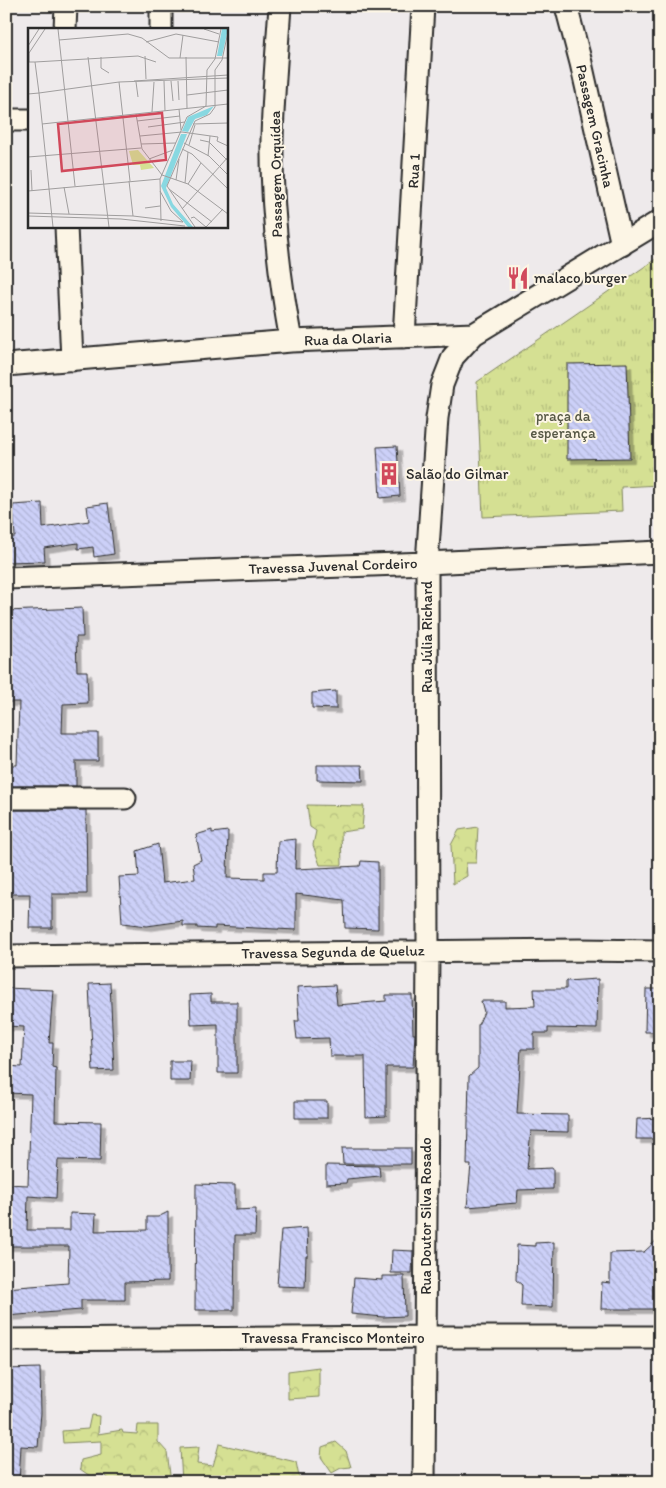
<svg xmlns="http://www.w3.org/2000/svg" width="666" height="1488" font-family="Itim,sans-serif">
  <style>
    .forest { fill: url(#forest-crowns); stroke: #80865f }
    .park { fill: url(#park-tufts); stroke: #80865f }
    .building { fill: url(#building-back-hatch); stroke: #2b2b2b; filter: url(#shadow) }
    .lines { fill: none; stroke-linecap: round; stroke-linejoin: round }
    .minor-casing { stroke: #2b2b2b; stroke-width: 25 }
    .minor { stroke: #fcf5e5; stroke-width: 21 }
    .labels { text-anchor: middle; dominant-baseline: central; stroke-width: 4; stroke-linejoin: round; paint-order: stroke }
    .street-label { font-size: 15px; fill: #2b2b2b; stroke: #fcf5e5 }
    .poi-label { font-size: 15px; fill: #2b2b2b; stroke: #fcf5e5; text-anchor: start }
    .park-label { font-size: 15px; fill: #565845; stroke: #fcf5e5 }
    .inset-road { fill: none; stroke: #a09e9e; stroke-width: 1 }
    .view { fill: #d1495b; fill-opacity: 0.15; stroke: #d1495b; stroke-width: 2.5 }
    .inset-edge { fill: none; stroke: #2b2b2b; stroke-width: 2.5 }
  </style>
  <defs>
    <pattern id="forest-crowns" width="20" height="18" patternUnits="userSpaceOnUse" patternTransform="scale(1.25)"><rect width="20" height="18" fill="#d5e093"/><path d="M2 6a3 3 0 1 1 6 0M12 15a3 3 0 1 1 6 0" fill="none" stroke="#b7c07f"/></pattern>
    <pattern id="park-tufts" width="24" height="20" patternUnits="userSpaceOnUse" patternTransform="scale(1.25)"><rect width="24" height="20" fill="#d5e093"/><path d="M3 7l-1-3M5 7V3M7 7l1-3M15 17l-1-3M17 17v-4M19 17l1-3" fill="none" stroke="#b7c07f"/></pattern>
    <pattern id="building-back-hatch" width="6" height="6" patternUnits="userSpaceOnUse" patternTransform="scale(1.25)"><rect width="6" height="6" fill="#ccd0f8"/><path d="M-1 5l2 2M0 0l6 6M5-1l2 2" fill="none" stroke="#afb3d5"/></pattern>
    <filter id="shadow"><feDropShadow dx="4.5" dy="4.5" stdDeviation="0" flood-color="#0004"/></filter>
  </defs>
  <rect width="100%" height="100%" fill="#eeeaeb"/>
  <filter id="ink" filterUnits="userSpaceOnUse"><feTurbulence type="fractalNoise" baseFrequency=".02" numOctaves="2"/><feDisplacementMap in="SourceGraphic" scale="10" xChannelSelector="R" yChannelSelector="G"/><feConvolveMatrix kernelMatrix="1 2 1 2 8 2 1 2 1" color-interpolation-filters="sRGB"/></filter>
  <g filter="url(#ink)">
    <!-- forest -->
    <path class="forest" d="M 307,805 L 364,806 L 362,829 L 341,832 L 342,865 L 320,865 L 313,845 L 316,831 L 310,827 Z
      M 478,827 L 476,863 L 466,863 L 467,876 L 453,884 L 451,845 L 459,830 Z
      M 319,1367 L 319,1397 L 288,1399 L 288,1371 Z
      M 91,1415 L 99,1416 L 98,1434 L 122,1430 L 123,1433 L 137,1434 L 138,1425 L 158,1425 L 158,1442 L 167,1452 L 171,1482 L 114,1482 L 102,1474 L 90,1476 L 80,1469 L 81,1460 L 101,1455 L 101,1441 L 63,1443 L 62,1431 L 88,1429 Z
      M 336,1442 L 346,1451 L 351,1467 L 341,1468 L 332,1473 L 321,1457 L 322,1447 Z
      M 219,1444 L 296,1462 L 300,1482 L 182,1482 L 180,1448 L 199,1447 L 197,1464 L 213,1466 Z"/>
    <!-- park -->
    <path class="park" d="M 660,256 L 660,485 L 621,487 L 622,511 L 483,517 L 477,382 Z"/>
    <!-- building -->
    <path class="building" d="M 627,363 L 630,458 L 567,459 L 567,364 Z
      M 397,446 L 400,496 L 380,498 L 377,447 Z
      M 42,503 L 43,528 L 89,521 L 87,506 L 108,503 L 114,554 L 94,557 L 93,547 L 78,549 L 78,543 L 44,548 L 45,561 L 6,562 L 6,537 L 15,537 L 13,505 Z
      M 82,608 L 83,637 L 76,637 L 77,671 L 87,671 L 88,703 L 63,704 L 62,733 L 98,733 L 98,761 L 76,761 L 76,786 L 6,786 L 6,765 L 17,765 L 19,702 L 7,702 L 6,611 Z
      M 336,691 L 336,709 L 312,708 L 312,693 Z
      M 317,765 L 362,765 L 363,781 L 317,780 Z
      M 6,810 L 86,810 L 87,894 L 52,894 L 52,928 L 29,928 L 30,894 L 6,894 Z
      M 212,830 L 212,833 L 228,831 L 227,878 L 264,879 L 264,872 L 277,872 L 278,841 L 296,839 L 295,869 L 360,866 L 361,861 L 378,862 L 378,929 L 345,928 L 344,900 L 296,894 L 296,930 L 215,926 L 215,929 L 197,928 L 197,926 L 183,926 L 183,921 L 147,926 L 122,923 L 119,877 L 139,876 L 137,851 L 158,844 L 162,883 L 195,879 L 193,864 L 201,860 L 196,835 Z
      M 598,979 L 597,1029 L 548,1028 L 548,1033 L 534,1033 L 534,1049 L 521,1049 L 517,1114 L 568,1115 L 568,1132 L 531,1131 L 527,1169 L 553,1168 L 553,1189 L 518,1190 L 517,1203 L 467,1207 L 471,1165 L 467,1165 L 469,1076 L 478,1068 L 478,1025 L 484,1012 L 481,1001 L 505,1001 L 505,1007 L 535,1006 L 534,989 L 566,989 L 566,981 Z
      M 110,983 L 114,1070 L 93,1071 L 89,984 Z
      M 335,985 L 337,1005 L 386,1001 L 386,995 L 412,995 L 413,1034 L 415,1034 L 413,1067 L 386,1067 L 386,1116 L 366,1117 L 365,1056 L 330,1056 L 329,1038 L 297,1039 L 295,1021 L 299,1021 L 297,987 Z
      M 6,988 L 53,990 L 49,1043 L 53,1043 L 52,1067 L 56,1068 L 55,1121 L 101,1122 L 100,1161 L 58,1160 L 56,1198 L 28,1196 L 27,1230 L 70,1230 L 70,1213 L 96,1214 L 95,1231 L 147,1230 L 147,1217 L 158,1217 L 168,1212 L 168,1281 L 125,1282 L 125,1300 L 81,1300 L 81,1310 L 6,1316 L 6,1288 L 68,1283 L 69,1246 L 6,1246 L 6,1184 L 28,1185 L 31,1094 L 6,1093 L 6,1066 L 22,1067 L 24,1027 L 6,1026 Z
      M 646,989 L 660,989 L 660,1032 L 645,1032 Z
      M 211,994 L 211,1002 L 237,1002 L 237,1073 L 218,1073 L 218,1024 L 191,1025 L 190,995 Z
      M 170,1061 L 191,1061 L 190,1081 L 170,1081 Z
      M 295,1101 L 327,1101 L 327,1118 L 295,1118 Z
      M 660,1118 L 660,1139 L 636,1139 L 637,1119 Z
      M 342,1148 L 411,1148 L 411,1164 L 343,1164 Z
      M 326,1165 L 379,1166 L 380,1176 L 347,1179 L 346,1183 L 326,1184 Z
      M 196,1184 L 235,1185 L 235,1210 L 256,1209 L 255,1235 L 235,1235 L 234,1310 L 195,1310 Z
      M 307,1228 L 308,1256 L 306,1256 L 305,1287 L 277,1286 L 281,1230 Z
      M 660,1237 L 660,1309 L 601,1309 L 602,1282 L 610,1283 L 610,1253 L 644,1252 Z
      M 554,1242 L 553,1307 L 521,1306 L 522,1285 L 516,1280 L 517,1245 L 535,1246 L 535,1243 Z
      M 392,1250 L 413,1251 L 412,1273 L 391,1273 Z
      M 382,1276 L 404,1276 L 405,1316 L 383,1317 L 351,1314 L 354,1278 L 382,1280 Z
      M 40,1368 L 41,1413 L 38,1447 L 21,1446 L 19,1482 L 6,1482 L 6,1369 Z"/>
    <g class="lines">
      <defs>
        <path id="minor" d="M 161,6 L 161,29
          M 280,6 C 277,51 273,95 272,140 C 271,208 279,275 291,341
          M 566,6 L 581,63 L 622,245
          M 65,29 L 66,6
          M 6,120 L 29,120
          M 66,226 L 72,360
          M 404,337 L 423,6
          M 6,365 L 291,341 L 474,334 L 660,221
          M 6,578 L 427,563 L 660,552
          M 6,798 L 125,798
          M 6,956 L 579,950 L 660,951
          M 6,1340 L 425,1337 L 660,1337
          M 424,1482 L 428,951 L 427,563 L 437,418 L 442,385 L 453,357 L 474,334"/>
      </defs>
      <!-- minor casing -->
      <use href="#minor" class="minor-casing"/>
      <!-- minor -->
      <use href="#minor" class="minor"/>
    </g>
  </g>
  <!-- icons -->
  <defs>
    <symbol id="restaurant-bare" viewBox="-9 -9 18 18"><path d="M-5-6h1v4h1v-4h1v4h1v-4h1v5L-1.5 .5V6h-2V.5L-5-1ZM5-6V6H3V1.5H1.5Q1.5-4 5-6Z" fill="#d1495b" stroke="#fcf5e5" stroke-width="2.5" paint-order="stroke"/></symbol>
    <symbol id="building-bare" viewBox="-9 -9 18 18"><path d="M-4-6H4V6H1V3H-1V6H-4ZM-2.5-4.3h1.7v1.8h-1.7ZM.8-4.3h1.7v1.8H.8ZM-2.5-1h1.7V.8h-1.7ZM.8-1h1.7V.8H.8Z" fill="#d1495b" stroke="#fcf5e5" stroke-width="2.5" paint-order="stroke"/></symbol>
  </defs>
  <g fill-rule="evenodd">
    <use href="#restaurant-bare" x="502" y="262" width="32" height="32"/>
    <use href="#building-bare" x="373" y="458" width="32" height="32"/>
  </g>
  <g class="labels">
    <!-- street labels -->
    <g class="street-label">
      <text transform="translate(595 126) rotate(77)">Passagem Gracinha</text>
      <text transform="translate(414 171) rotate(-87)">Rua 1</text>
      <text transform="translate(276 174) rotate(-91)">Passagem Orquídea</text>
      <text transform="translate(348 339) rotate(-2)">Rua da Olaria</text>
      <text transform="translate(333 566) rotate(-2)">Travessa Juvenal Cordeiro</text>
      <text transform="translate(427 637) rotate(-90)">Rua Júlia Richard</text>
      <text transform="translate(333 952) rotate(-1)">Travessa Segunda de Queluz</text>
      <text transform="translate(426 1216) rotate(-90)">Rua Doutor Silva Rosado</text>
      <text x="333" y="1338">Travessa Francisco Monteiro</text>
    </g>
    <!-- poi labels -->
    <g class="poi-label">
      <text x="534" y="278">malaco burger</text>
      <text x="406" y="474">Salão do Gilmar</text>
    </g>
    <!-- park labels -->
    <g class="park-label">
      <text x="563" y="416">praça da<tspan x="563" dy="17">esperança</tspan></text>
    </g>
  </g>
  <!-- overview -->
  <g transform="translate(28 28)">
    <rect width="200" height="200" fill="#eeeaeb"/>
    <path d="M 110,122 L 126,140 L 113,142 L 112,137 L 105,137 L 101,123 Z" fill="#d5e093"/>
    <path d="M 194,1 L 200,1 L 194,28 L 189,28 ZM 186,78 L 179,87 L 167,91 L 160,104 L 154,103 L 160,89 ZM 153,106 L 159,106 L 138,160 L 145,176 L 165,199 L 160,199 L 143,179 L 133,158 Z" fill="#88d8e1"/>
    <path class="inset-road" d="M 30,1 L 47,158M 176,1 L 191,6M 31,12 L 100,6 L 114,10 L 141,30 L 200,30M 118,14 L 148,6 L 191,14M 0,18 L 11,1M 117,28 L 118,51M 60,29 L 81,199M 73,29 L 73,40 L 81,45M 158,29 L 159,80M 152,30 L 155,7M 0,34 L 7,34 L 11,65 L 0,66M 1,34 L 1,25 L 17,1M 7,34 L 110,28 L 128,34M 106,53 L 200,47M 136,53 L 137,83M 143,53 L 145,73M 150,53 L 151,72M 91,54 L 102,153M 108,54 L 110,69M 159,67 L 200,62M 151,81 L 153,102M 124,84 L 126,54M 108,86 L 114,121 L 134,147 L 160,156 L 200,186M 109,93 L 152,88M 167,93 L 182,86 L 187,79 L 187,42 L 194,32 L 200,4M 14,96 L 200,76M 165,96 L 200,95M 120,99 L 157,94M 112,108 L 154,104 L 190,109 L 189,113 L 200,118M 172,112 L 181,114 L 200,133M 156,115 L 181,128 L 200,147M 113,116 L 148,115M 161,117 L 167,97M 154,121 L 164,126 L 200,161M 180,128 L 182,108M 0,129 L 113,120M 121,131 L 145,122M 3,142 L 4,163M 148,152 L 151,131M 101,153 L 105,188M 157,155 L 160,124M 160,156 L 173,135M 36,159 L 41,186M 141,161 L 184,194M 0,163 L 132,151M 132,163 L 143,183 L 155,194M 117,180 L 132,178M 154,181 L 200,129M 0,185 L 105,188 L 155,194M 0,188 L 93,191 L 157,198M 163,190 L 166,189 L 178,199M 133,193 L 132,151 L 159,89 L 178,78 L 179,42 L 187,31 L 193,1M 25,199 L 11,65 L 91,54 L 200,50M 167,199 L 139,158 L 167,93M 178,199 L 195,181"/>
    <path class="view" d="M 134,85 L 138,132 L 34,143 L 30,96 Z"/>
    <rect width="200" height="200" class="inset-edge"/>
  </g>
  <!-- margin -->
  <rect width="666" height="1488" fill="none" stroke="#fcf5e5" stroke-width="25"/>
  <rect x="12" y="12" width="641" height="1463" fill="none" stroke="#2b2b2b" stroke-width="2" filter="url(#ink)"/>
</svg>
